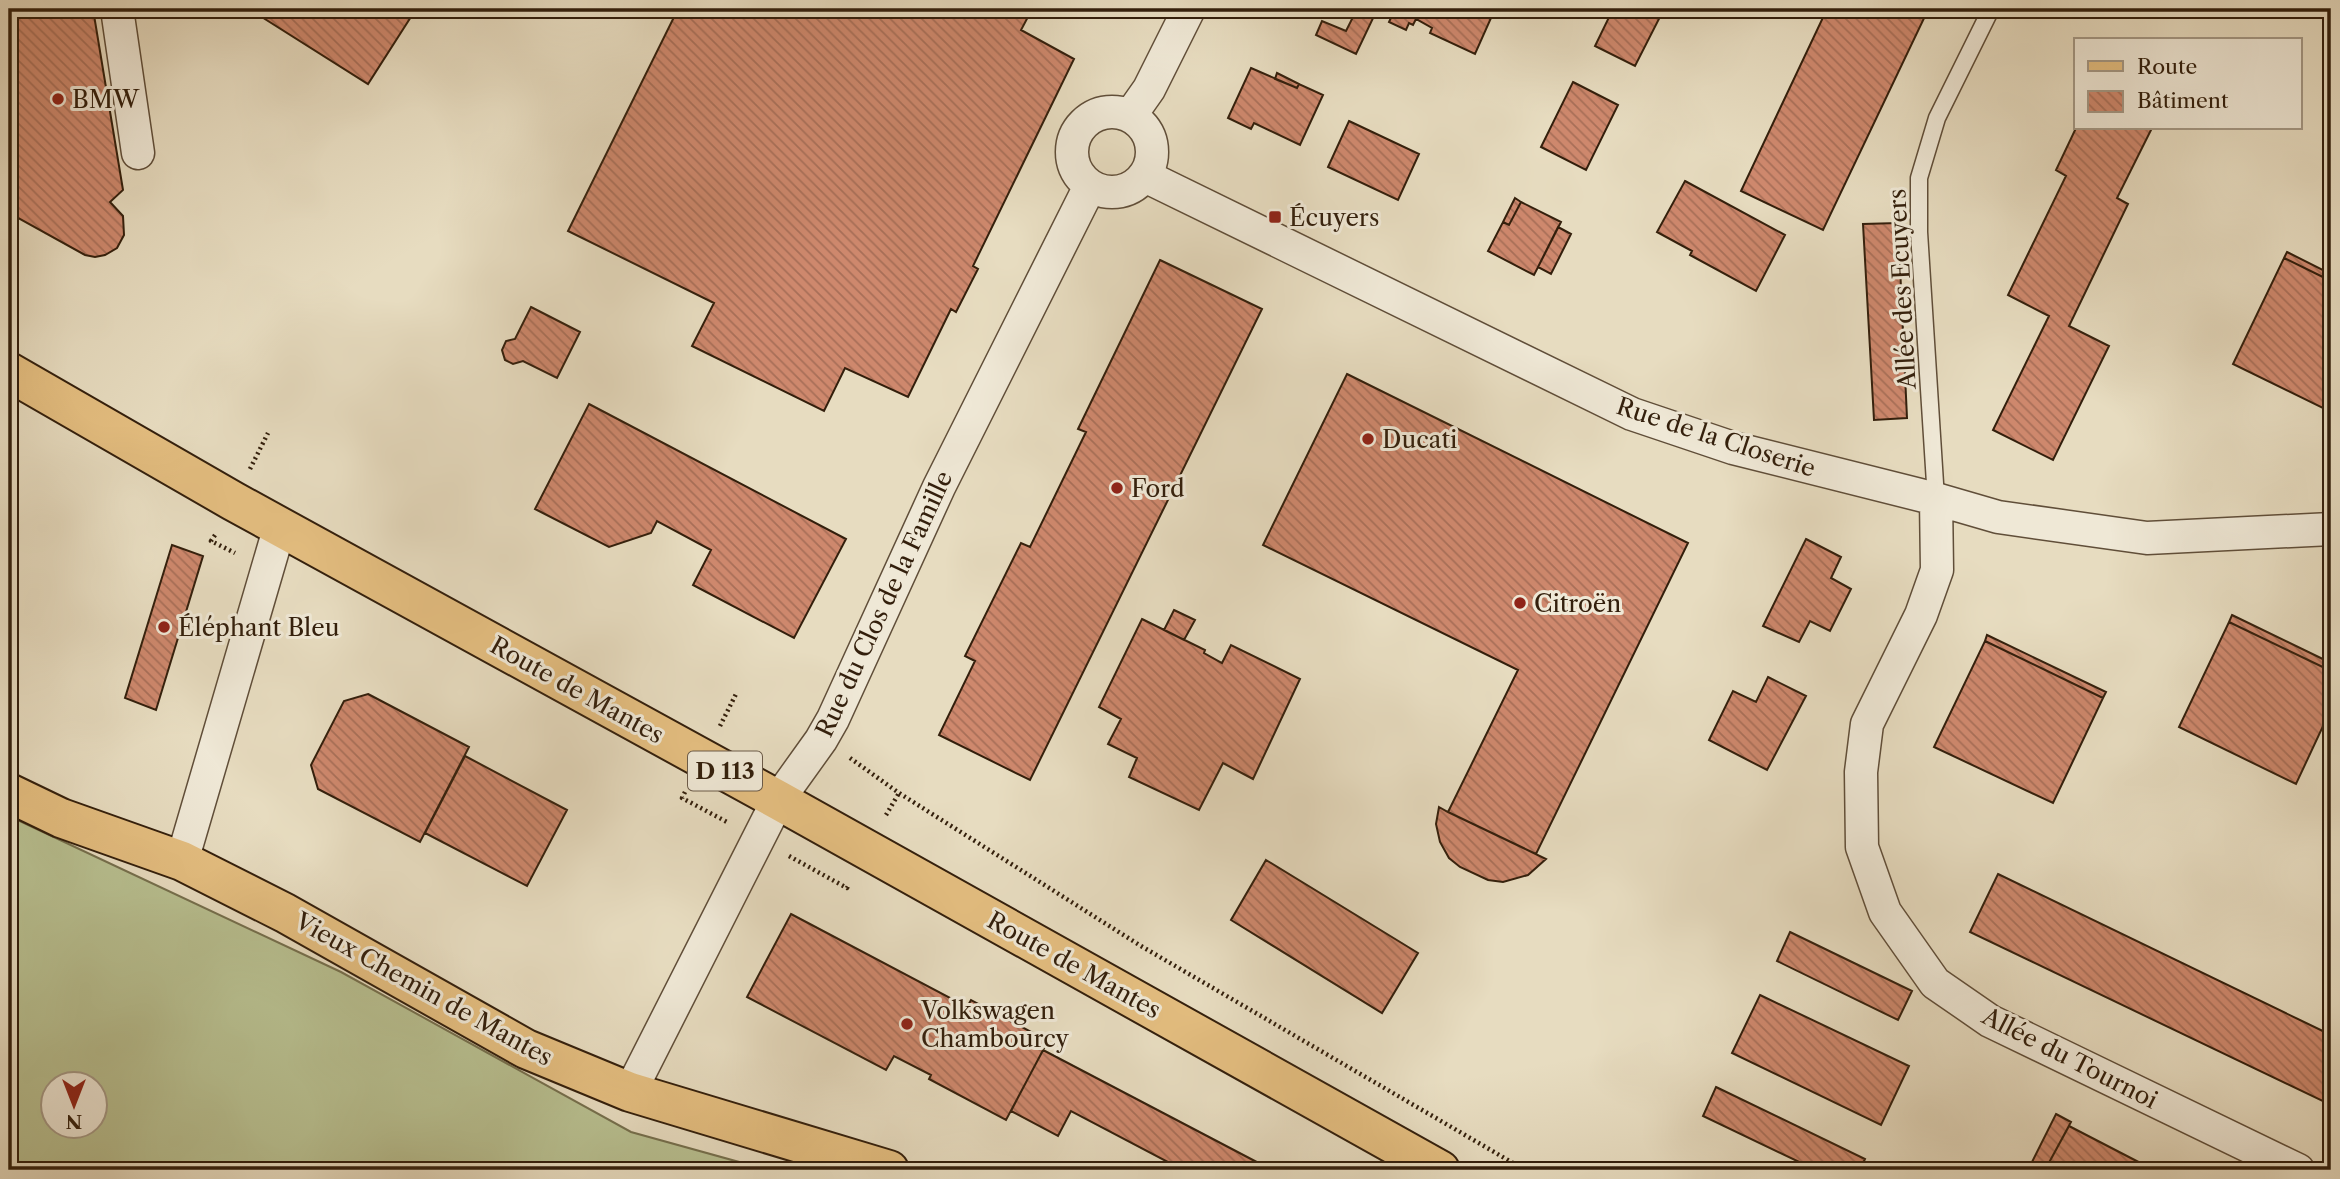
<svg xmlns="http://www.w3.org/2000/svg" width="2340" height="1179" font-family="'Libre Caslon Text',serif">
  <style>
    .grass { fill: #b8c091; stroke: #76704e; stroke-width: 2; fill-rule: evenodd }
    .building { fill: url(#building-back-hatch); stroke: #331f0c; stroke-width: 2 }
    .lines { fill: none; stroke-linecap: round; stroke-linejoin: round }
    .service-casing { stroke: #604e39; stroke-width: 19 }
    .minor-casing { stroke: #604e39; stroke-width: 35 }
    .primary-casing { stroke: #331f0c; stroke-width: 42 }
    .path { stroke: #331f0c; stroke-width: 4.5; stroke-dasharray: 2 3.5; stroke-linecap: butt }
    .service { stroke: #efe8d6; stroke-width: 16 }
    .minor { stroke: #efe8d6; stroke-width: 32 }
    .primary { stroke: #e4be80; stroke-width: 38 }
    .poi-dot { fill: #8f2418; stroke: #efe8d6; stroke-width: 2.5 }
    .labels { text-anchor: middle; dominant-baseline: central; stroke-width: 6; stroke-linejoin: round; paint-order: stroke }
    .shield { fill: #efe8d6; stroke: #6b5b49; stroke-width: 2 }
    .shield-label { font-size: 23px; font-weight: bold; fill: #331f0c }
    .poi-label { font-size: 24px; fill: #331f0c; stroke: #efe8d6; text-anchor: start }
    .street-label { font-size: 24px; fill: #331f0c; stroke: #efe8d6 }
  </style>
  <defs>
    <pattern id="building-back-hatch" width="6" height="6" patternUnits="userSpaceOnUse" patternTransform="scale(1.75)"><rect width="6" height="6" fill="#ce886d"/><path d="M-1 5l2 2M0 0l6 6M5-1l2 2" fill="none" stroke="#a86f58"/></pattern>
  </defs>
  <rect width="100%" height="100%" fill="#e7dcc0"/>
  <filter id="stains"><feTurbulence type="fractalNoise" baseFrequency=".00286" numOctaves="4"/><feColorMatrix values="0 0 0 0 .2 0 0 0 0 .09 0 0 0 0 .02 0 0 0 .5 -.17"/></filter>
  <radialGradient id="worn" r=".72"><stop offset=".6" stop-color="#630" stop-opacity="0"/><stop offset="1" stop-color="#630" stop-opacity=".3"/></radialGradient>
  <!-- grass -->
  <path class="grass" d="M 9,816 L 341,972 L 631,1132 L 768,1170 L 9,1170 ZM 52,1084 L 94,1084 L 94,1126 L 52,1126 Z"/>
  <!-- building -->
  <path class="building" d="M 9,9 L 93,9 L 123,190 L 110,202 L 123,216 L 124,235 L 117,248 L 105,255 L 95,257 L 85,255 L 9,213 Z
    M 249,9 L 416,9 L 368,84 Z
    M 678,9 L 1017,9 L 1029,15 L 1021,30 L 1074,59 L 973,266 L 978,269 L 956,312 L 951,309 L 908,397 L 845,368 L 824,411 L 692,346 L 714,303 L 568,231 Z
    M 1357,9 L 1365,9 L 1375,14 L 1356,54 L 1316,35 L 1322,21 L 1346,31 Z
    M 1395,9 L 1495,9 L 1475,54 L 1430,33 L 1432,28 L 1416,19 L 1413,25 L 1409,23 L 1406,30 L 1389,22 Z
    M 1613,9 L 1664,9 L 1635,66 L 1595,46 Z
    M 1827,9 L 1921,9 L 1927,12 L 1823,230 L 1741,191 Z
    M 1251,68 L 1297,88 L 1299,84 L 1323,95 L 1300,145 L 1254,123 L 1251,129 L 1228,118 Z
    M 1277,73 L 1299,84 L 1297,88 L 1275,79 Z
    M 1573,82 L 1618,105 L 1586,170 L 1541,147 Z
    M 1349,121 L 1419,154 L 1398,200 L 1328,167 Z
    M 2076,128 L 2152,128 L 2117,198 L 2128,204 L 2069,326 L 2109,346 L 2053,460 L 1993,430 L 2049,316 L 2008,295 L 2066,176 L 2056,170 Z
    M 1685,181 L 1785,235 L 1756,291 L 1690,255 L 1692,251 L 1657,232 Z
    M 1515,198 L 1521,202 L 1509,225 L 1503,222 Z
    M 1521,202 L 1561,222 L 1534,275 L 1488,251 L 1503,222 L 1509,225 Z
    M 1898,223 L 1907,418 L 1874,420 L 1863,224 Z
    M 1558,227 L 1571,234 L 1551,274 L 1538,267 Z
    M 2287,252 L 2331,274 L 2331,281 L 2284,258 Z
    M 2284,258 L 2331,281 L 2331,412 L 2233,364 Z
    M 1160,260 L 1262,309 L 1030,780 L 939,735 L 975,661 L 965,656 L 1021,543 L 1030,547 L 1086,432 L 1078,429 Z
    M 531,307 L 580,332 L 557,378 L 523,361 L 513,364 L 505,360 L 502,350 L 506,341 L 515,339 Z
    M 1347,374 L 1688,543 L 1536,854 L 1448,812 L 1518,670 L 1263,545 Z
    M 589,404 L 846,539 L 794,638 L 693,585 L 711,550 L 657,521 L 651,533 L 609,547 L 535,509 Z
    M 1806,539 L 1841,557 L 1831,578 L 1851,589 L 1830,631 L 1810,621 L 1799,642 L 1763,626 Z
    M 172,545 L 203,556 L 156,710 L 125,698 Z
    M 1174,610 L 1195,620 L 1184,640 L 1164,630 Z
    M 2232,615 L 2331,663 L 2331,671 L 2229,622 Z
    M 1142,619 L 1205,650 L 1204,653 L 1222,663 L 1231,645 L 1300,679 L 1253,779 L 1223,763 L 1199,810 L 1129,777 L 1137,758 L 1108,744 L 1121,719 L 1099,707 Z
    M 2229,622 L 2331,671 L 2331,709 L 2296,784 L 2179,727 Z
    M 1987,635 L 2106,692 L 2103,698 L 1985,641 Z
    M 1985,641 L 2103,698 L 2053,803 L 1934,747 Z
    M 1768,677 L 1806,696 L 1767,770 L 1709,740 L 1733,691 L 1756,702 Z
    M 368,694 L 469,747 L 420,842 L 318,789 L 311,765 L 344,701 Z
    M 465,756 L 567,810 L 527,886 L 425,833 Z
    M 1439,807 L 1448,812 L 1546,859 L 1528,875 L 1503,882 L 1488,880 L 1460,867 L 1449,858 L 1440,842 L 1436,824 Z
    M 1266,860 L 1418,953 L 1382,1013 L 1231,920 Z
    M 1998,874 L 2331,1035 L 2331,1105 L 1970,932 Z
    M 791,914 L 967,1007 L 971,1000 L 1048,1041 L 1006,1120 L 929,1079 L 931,1075 L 894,1056 L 886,1070 L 747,997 Z
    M 1790,932 L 1912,991 L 1898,1020 L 1777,961 Z
    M 1760,995 L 1909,1066 L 1881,1125 L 1732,1053 Z
    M 1043,1050 L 1272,1170 L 1183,1170 L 1071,1111 L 1058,1136 L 1011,1111 Z
    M 1716,1087 L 1865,1159 L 1860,1170 L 1816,1170 L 1703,1116 Z
    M 2056,1114 L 2071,1122 L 2045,1170 L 2028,1170 Z
    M 2069,1126 L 2154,1170 L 2045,1170 Z"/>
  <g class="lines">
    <defs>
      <path id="service" d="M 1936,499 L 1919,232 L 1919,178 L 1937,118 L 1991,9"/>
      <path id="minor" d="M 117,9 L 138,153
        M1072 152a40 40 0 1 1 80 0a40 40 0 1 1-80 0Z
        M 1130,116 L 1149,89 L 1189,9
        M 1145,176 L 1632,414 L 1733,448 L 1936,499 L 1998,517 L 2147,538 L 2331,529
        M 1936,499 L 1937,570 L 1921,615 L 1867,724 L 1861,772 L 1862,847 L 1885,912 L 1935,983 L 1990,1021 L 2298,1170
        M 182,861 L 280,526
        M 630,1092 L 778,800 L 821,740 L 833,719 L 939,487 L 1090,186"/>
      <path id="primary" d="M 9,372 L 233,501 L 778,800 L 1440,1170
        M 9,793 L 61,818 L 182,861 L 285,913 L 526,1049 L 630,1092 L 889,1170"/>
    </defs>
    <!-- service casing -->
    <use href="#service" class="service-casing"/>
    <!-- minor casing -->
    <use href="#minor" class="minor-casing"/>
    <!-- primary casing -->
    <use href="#primary" class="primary-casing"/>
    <!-- path -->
    <path class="path" d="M 250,469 L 268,433
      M 215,535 L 211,541 L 235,553
      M 720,726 L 737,692
      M 850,758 L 899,793 L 1141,946 L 1525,1170
      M 685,792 L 682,798 L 727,822
      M 886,815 L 899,793
      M 789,856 L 847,888 L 849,884"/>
    <!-- service -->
    <use href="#service" class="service"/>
    <!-- minor -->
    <use href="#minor" class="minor"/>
    <!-- primary -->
    <use href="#primary" class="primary"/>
  </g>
  <!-- markers -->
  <g class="poi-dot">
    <circle cx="58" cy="99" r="7"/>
    <rect x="1268" y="210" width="14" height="14" rx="3.5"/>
    <circle cx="1368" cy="439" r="7"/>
    <circle cx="1117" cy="488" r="7"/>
    <circle cx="1520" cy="603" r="7"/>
    <circle cx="164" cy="627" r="7"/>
    <circle cx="907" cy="1024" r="7"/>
  </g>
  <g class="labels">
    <!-- shield labels -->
    <rect class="shield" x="688" y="751.5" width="74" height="39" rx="5"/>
    <g class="shield-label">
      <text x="725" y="771">D 113</text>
    </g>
    <!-- poi labels -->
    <g class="poi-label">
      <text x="72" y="99">BMW</text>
      <text x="1289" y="217">Écuyers</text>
      <text x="1382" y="439">Ducati</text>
      <text x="1131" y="488">Ford</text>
      <text x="1534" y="603">Citroën</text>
      <text x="178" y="627">Éléphant Bleu</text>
      <text x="921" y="1010">Volkswagen<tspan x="921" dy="28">Chambourcy</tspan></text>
    </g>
    <!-- street labels -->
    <g class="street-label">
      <text transform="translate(1902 289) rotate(-93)">Allée des Ecuyers</text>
      <text transform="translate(1716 437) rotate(18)">Rue de la Closerie</text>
      <text transform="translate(884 604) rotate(-65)">Rue du Clos de la Famille</text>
      <text transform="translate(577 690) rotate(29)">Route de Mantes</text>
      <text transform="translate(1074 965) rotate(29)">Route de Mantes</text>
      <text transform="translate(424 989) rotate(29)">Vieux Chemin de Mantes</text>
      <text transform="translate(2070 1058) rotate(27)">Allée du Tournoi</text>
    </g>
  </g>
  <!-- margin -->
  <rect width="2340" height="1179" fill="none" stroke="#e7dcc0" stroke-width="35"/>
  <rect x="10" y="10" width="2319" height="1158" fill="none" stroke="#331f0c" stroke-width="3.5"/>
  <rect x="18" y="18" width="2305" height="1144" fill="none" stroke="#331f0c" stroke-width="2"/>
  <!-- legend -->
  <rect x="2074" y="38" width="228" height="91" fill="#efe8d6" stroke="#a49885" stroke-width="2"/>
  <rect x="2088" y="61" width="35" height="10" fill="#e4be80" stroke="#a49885" stroke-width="2"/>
  <text x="2137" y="74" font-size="21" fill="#331f0c">Route</text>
  <rect x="2088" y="91" width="35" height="21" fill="url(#building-back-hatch)" stroke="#a49885" stroke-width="2"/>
  <text x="2137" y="108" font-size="21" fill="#331f0c">Bâtiment</text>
  <!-- north arrow -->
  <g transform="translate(74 1105) rotate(180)"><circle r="33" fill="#efe8d6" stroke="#a49885" stroke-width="2"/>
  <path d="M0-5L12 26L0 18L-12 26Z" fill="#8f2418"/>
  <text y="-10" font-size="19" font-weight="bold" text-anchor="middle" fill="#331f0c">N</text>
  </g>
  <rect width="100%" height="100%" filter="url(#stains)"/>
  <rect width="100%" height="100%" fill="url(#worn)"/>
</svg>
